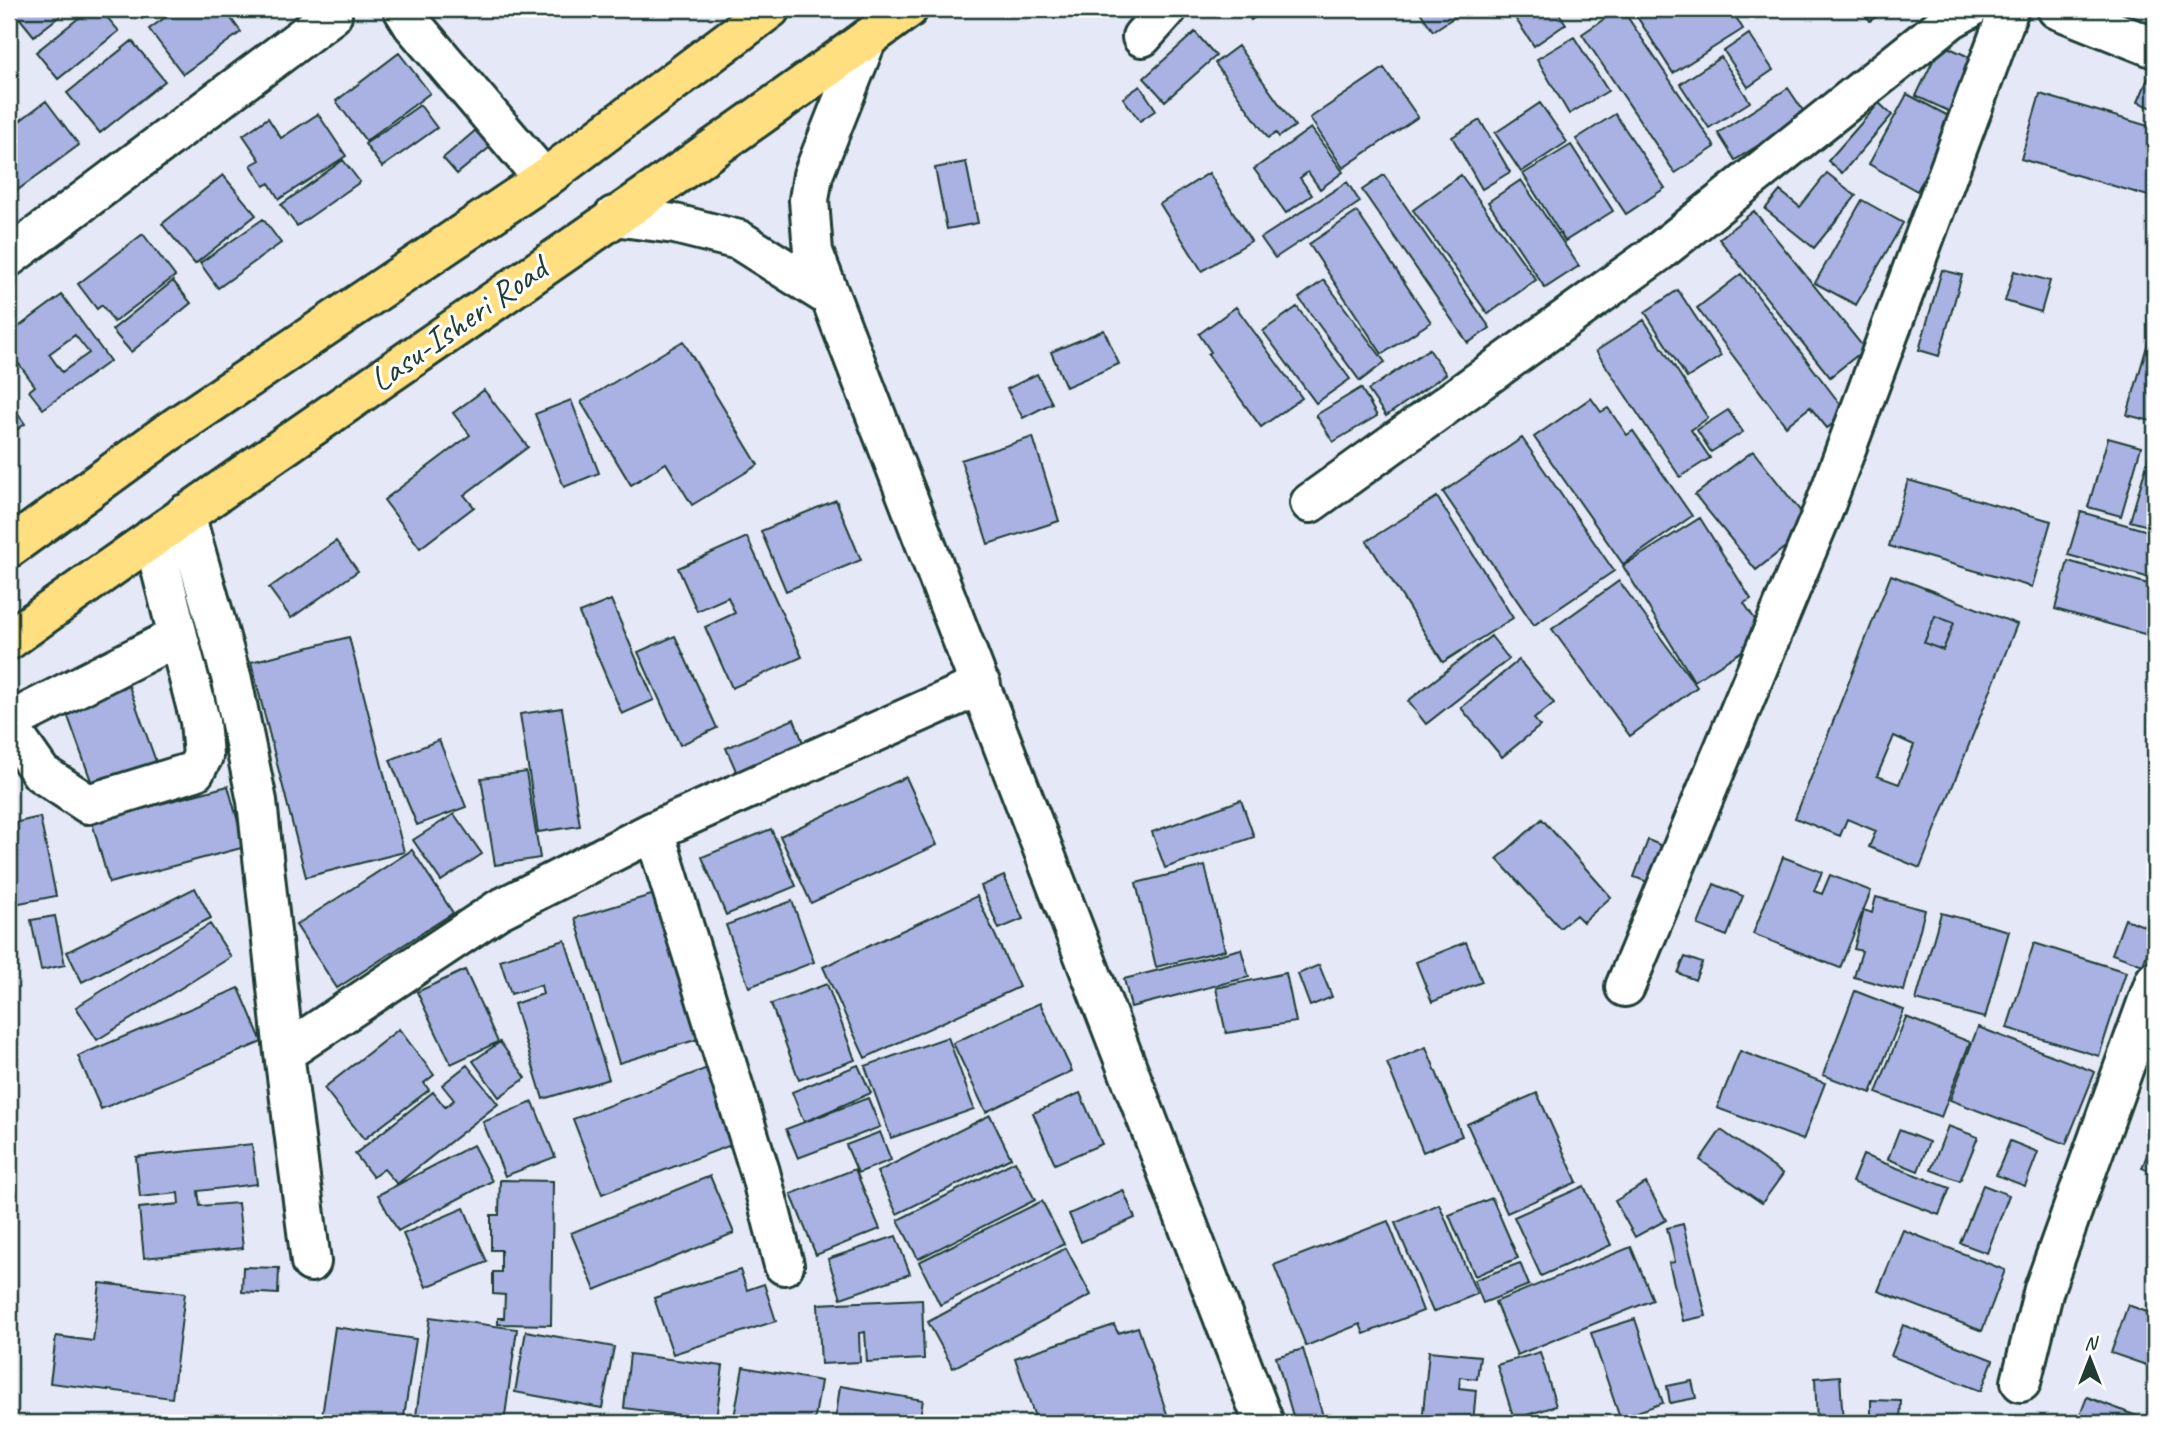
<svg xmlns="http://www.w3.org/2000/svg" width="2164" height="1432" font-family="Caveat,sans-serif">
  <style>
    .building { fill: #a9b2e2; stroke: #1f3d34; stroke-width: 2; fill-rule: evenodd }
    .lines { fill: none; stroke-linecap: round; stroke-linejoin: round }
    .minor-casing { stroke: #1f3d34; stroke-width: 44 }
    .major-casing { stroke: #1f3d34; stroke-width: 44 }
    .minor { stroke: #fff; stroke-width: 38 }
    .major { stroke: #ffdf80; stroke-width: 38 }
    .labels { text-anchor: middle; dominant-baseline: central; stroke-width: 6; stroke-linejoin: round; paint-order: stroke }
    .street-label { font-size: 35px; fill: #1f3d34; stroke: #fff }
  </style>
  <rect width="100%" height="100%" fill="#e5e8f6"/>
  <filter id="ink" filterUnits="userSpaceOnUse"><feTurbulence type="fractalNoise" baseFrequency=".0143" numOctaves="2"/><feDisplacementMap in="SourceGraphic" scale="14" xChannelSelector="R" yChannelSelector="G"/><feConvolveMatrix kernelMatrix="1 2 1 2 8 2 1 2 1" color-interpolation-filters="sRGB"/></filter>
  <g filter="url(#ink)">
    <!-- building -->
    <path class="building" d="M 12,9 L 69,9 L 34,36 Z
      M 90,9 L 100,9 L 119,31 L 58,79 L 36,52 Z
      M 134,9 L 156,9 L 142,19 Z
      M 177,9 L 224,9 L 241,32 L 183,74 L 149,29 Z
      M 1243,9 L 1265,9 L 1251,20 Z
      M 1418,9 L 1467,9 L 1433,31 Z
      M 1509,9 L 1556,9 L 1566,24 L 1534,46 Z
      M 1619,9 L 1622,9 L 1715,147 L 1675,173 L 1582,34 Z
      M 1646,9 L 1731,9 L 1743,29 L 1673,73 L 1636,15 Z
      M 1861,9 L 1888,9 L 1870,21 Z
      M 1195,32 L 1216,56 L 1165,101 L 1144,78 Z
      M 1749,34 L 1773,70 L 1748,87 L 1724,51 Z
      M 1574,37 L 1608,91 L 1569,114 L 1537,59 Z
      M 132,41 L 165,81 L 100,133 L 67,93 Z
      M 1941,44 L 1982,63 L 1957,115 L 1916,96 Z
      M 1238,46 L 1295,126 L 1279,137 L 1276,133 L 1268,138 L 1215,63 Z
      M 399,53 L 430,93 L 366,141 L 336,101 Z
      M 1721,57 L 1750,102 L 1709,128 L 1680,84 Z
      M 2155,62 L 2155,109 L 2138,102 Z
      M 1384,68 L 1418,117 L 1343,168 L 1310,118 Z
      M 1140,86 L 1156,110 L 1140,121 L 1123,98 Z
      M 1788,88 L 1806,115 L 1735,160 L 1718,133 Z
      M 1907,94 L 1956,120 L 1917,191 L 1869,164 Z
      M 2040,94 L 2155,128 L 2155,198 L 2021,159 Z
      M 46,101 L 79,145 L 15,192 L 9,184 L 9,129 Z
      M 1540,103 L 1567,142 L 1521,172 L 1495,133 Z
      M 1879,103 L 1892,115 L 1842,173 L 1828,161 Z
      M 420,105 L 437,128 L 382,167 L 365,144 Z
      M 318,114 L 346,156 L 279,199 L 269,183 L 264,186 L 251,165 L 260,160 L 243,135 L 268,118 L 281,138 Z
      M 1615,114 L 1665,188 L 1626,214 L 1576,139 Z
      M 1480,120 L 1510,172 L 1482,189 L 1452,137 Z
      M 1311,128 L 1343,172 L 1320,189 L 1308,172 L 1300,178 L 1312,195 L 1286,213 L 1254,169 Z
      M 476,130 L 490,147 L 457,174 L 443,158 Z
      M 1571,145 L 1613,211 L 1565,241 L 1523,174 Z
      M 343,160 L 360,182 L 297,226 L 281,205 Z
      M 966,162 L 978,223 L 947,229 L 935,168 Z
      M 1209,173 L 1251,241 L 1202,271 L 1160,204 Z
      M 1827,173 L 1856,196 L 1814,248 L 1765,209 L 1780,191 L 1800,207 Z
      M 223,175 L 256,215 L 195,264 L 162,224 Z
      M 1384,175 L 1490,328 L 1468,343 L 1362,190 Z
      M 1461,175 L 1536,280 L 1488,314 L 1413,210 Z
      M 1521,180 L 1579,266 L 1545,288 L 1488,202 Z
      M 1347,182 L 1360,202 L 1275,258 L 1261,238 Z
      M 1862,200 L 1903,223 L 1856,305 L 1815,283 Z
      M 1754,211 L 1865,349 L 1830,377 L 1719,239 Z
      M 1357,212 L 1431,322 L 1382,354 L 1309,244 Z
      M 263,219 L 281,243 L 218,288 L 200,263 Z
      M 143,234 L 175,276 L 114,322 L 102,305 L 97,309 L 78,284 Z
      M 1942,270 L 1962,275 L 1939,356 L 1919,350 Z
      M 2014,271 L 2050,281 L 2041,312 L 2005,301 Z
      M 1741,274 L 1847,413 L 1827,428 L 1810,407 L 1786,426 L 1697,308 Z
      M 1324,280 L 1385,362 L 1360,381 L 1299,298 Z
      M 173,281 L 191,303 L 131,352 L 112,330 Z
      M 1678,290 L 1721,356 L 1687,378 L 1645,312 Z
      M 62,295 L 110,361 L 43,409 L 29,391 L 35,386 L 19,364 L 15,366 L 9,357 L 9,334 ZM 75,335 L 89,353 L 62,372 L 49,354 Z
      M 1236,307 L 1302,398 L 1261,427 L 1208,354 L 1211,352 L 1199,334 Z
      M 1297,307 L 1350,379 L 1316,403 L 1263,331 Z
      M 1644,320 L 1708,418 L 1691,430 L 1710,458 L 1680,477 L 1596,351 Z
      M 2154,322 L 2155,323 L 2155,422 L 2127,415 Z
      M 1104,330 L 1119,364 L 1066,387 L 1051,352 Z
      M 683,341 L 758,465 L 692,505 L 666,463 L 631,485 L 581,402 Z
      M 1429,349 L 1446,374 L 1386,416 L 1368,390 Z
      M 1037,374 L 1052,403 L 1023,418 L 1007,389 Z
      M 1361,388 L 1377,416 L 1333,442 L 1316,415 Z
      M 484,390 L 528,447 L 464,495 L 474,507 L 420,548 L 384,500 L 470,435 L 453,413 Z
      M 1591,398 L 1601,412 L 1608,408 L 1627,435 L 1633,431 L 1692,516 L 1623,564 L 1534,437 Z
      M 571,400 L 599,473 L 564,487 L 535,414 Z
      M 10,403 L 25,424 L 9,435 L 9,404 Z
      M 1728,410 L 1743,432 L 1711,452 L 1697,430 Z
      M 1033,437 L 1059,521 L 988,544 L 961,460 Z
      M 1522,438 L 1614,571 L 1534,625 L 1443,492 Z
      M 2108,438 L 2141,447 L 2121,516 L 2088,507 Z
      M 2154,440 L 2155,441 L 2155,528 L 2130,521 Z
      M 1753,451 L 1812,526 L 1756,570 L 1695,495 Z
      M 1908,480 L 2051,521 L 2032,587 L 1889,546 Z
      M 1437,497 L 1513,618 L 1443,662 L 1367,541 Z
      M 836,500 L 861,560 L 786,591 L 761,531 Z
      M 2081,512 L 2155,533 L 2155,561 L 2150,578 L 2068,555 Z
      M 1700,518 L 1751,599 L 1744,603 L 1766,636 L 1694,681 L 1623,566 Z
      M 747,537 L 802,657 L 732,688 L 705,627 L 735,613 L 728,597 L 697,611 L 678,568 Z
      M 336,541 L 358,571 L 291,618 L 269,588 Z
      M 2068,561 L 2155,586 L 2155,637 L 2055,609 Z
      M 1891,575 L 2017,624 L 1920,868 L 1869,847 L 1876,831 L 1847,819 L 1840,836 L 1795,818 ZM 1935,616 L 1954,623 L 1943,650 L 1924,643 ZM 1894,736 L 1914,745 L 1899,784 L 1877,776 Z
      M 1619,581 L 1697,687 L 1630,736 L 1552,629 Z
      M 611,600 L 654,700 L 622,714 L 579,613 Z
      M 1935,616 L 1954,623 L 1943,650 L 1924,643 Z
      M 675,636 L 717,728 L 680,745 L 638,652 Z
      M 1491,636 L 1509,659 L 1426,724 L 1408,701 Z
      M 349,637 L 404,852 L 306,877 L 251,662 Z
      M 1519,660 L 1554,703 L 1534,719 L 1540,726 L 1502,757 L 1461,708 Z
      M 129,686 L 159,770 L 95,792 L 65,708 Z
      M 562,708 L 580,826 L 538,832 L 520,714 Z
      M 794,719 L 804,745 L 737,773 L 726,748 Z
      M 439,740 L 466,807 L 417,825 L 390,760 Z
      M 526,772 L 540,858 L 495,865 L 481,778 Z
      M 906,777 L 937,845 L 811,903 L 780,836 Z
      M 228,786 L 245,847 L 109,883 L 92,822 Z
      M 1241,800 L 1254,837 L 1165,868 L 1152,832 Z
      M 454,814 L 482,854 L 441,881 L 413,840 Z
      M 40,817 L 56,896 L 9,905 L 9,824 Z
      M 1542,819 L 1611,897 L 1583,922 L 1576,915 L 1560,928 L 1497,859 Z
      M 771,829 L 796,886 L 726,915 L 702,857 Z
      M 1648,840 L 1672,850 L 1658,886 L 1634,877 Z
      M 412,850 L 453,913 L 337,988 L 296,925 Z
      M 1783,857 L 1822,872 L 1814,891 L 1822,894 L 1830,875 L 1871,891 L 1840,968 L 1753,934 Z
      M 1205,866 L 1225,950 L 1156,967 L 1136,883 Z
      M 1004,876 L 1023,919 L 999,929 L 981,886 Z
      M 1714,884 L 1743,896 L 1727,936 L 1698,925 Z
      M 195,888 L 211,918 L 82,982 L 67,952 Z
      M 658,893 L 702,1038 L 619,1063 L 575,918 Z
      M 977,896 L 1019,987 L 865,1058 L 823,967 Z
      M 1876,897 L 1925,910 L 1904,991 L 1854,977 L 1862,951 L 1854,949 L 1864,910 L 1872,913 Z
      M 792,901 L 814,962 L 749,987 L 726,925 Z
      M 1941,913 L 2009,931 L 1985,1018 L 1916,1000 Z
      M 55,916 L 65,965 L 41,970 L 31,920 Z
      M 2125,919 L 2155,930 L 2143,965 L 2112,954 Z
      M 210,924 L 231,957 L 97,1040 L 76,1007 Z
      M 565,940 L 609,1079 L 543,1099 L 514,1004 L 543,994 L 541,985 L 511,994 L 500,960 Z
      M 1466,942 L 1482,982 L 1432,1002 L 1416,962 Z
      M 2034,943 L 2126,972 L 2099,1056 L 2007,1028 Z
      M 1241,949 L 1249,977 L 1131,1007 L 1124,979 Z
      M 1685,957 L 1702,963 L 1695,980 L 1678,973 Z
      M 1319,965 L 1332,997 L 1310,1006 L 1298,974 Z
      M 465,970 L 498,1042 L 451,1064 L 417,992 Z
      M 1286,973 L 1296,1022 L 1226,1033 L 1216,988 Z
      M 827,984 L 855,1060 L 799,1080 L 771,1004 Z
      M 239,988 L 262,1042 L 101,1109 L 78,1056 Z
      M 1855,991 L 1904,1010 L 1871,1093 L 1823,1075 Z
      M 1040,1003 L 1072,1071 L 986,1112 L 953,1043 Z
      M 1906,1017 L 1970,1042 L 1941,1117 L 1876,1093 Z
      M 1978,1027 L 2095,1072 L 2066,1144 L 1950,1100 Z
      M 399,1029 L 434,1075 L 424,1083 L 429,1090 L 364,1139 L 324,1088 Z
      M 948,1037 L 974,1109 L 891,1138 L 865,1066 Z
      M 500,1042 L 526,1078 L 499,1097 L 473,1061 Z
      M 1426,1047 L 1462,1136 L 1423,1152 L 1387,1063 Z
      M 1740,1051 L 1825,1083 L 1803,1140 L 1717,1108 Z
      M 467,1065 L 498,1104 L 397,1184 L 384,1169 L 373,1177 L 355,1154 L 433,1092 L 445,1107 L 454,1100 L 442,1085 Z
      M 858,1065 L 871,1093 L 804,1122 L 792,1092 Z
      M 710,1067 L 739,1142 L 602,1194 L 573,1119 Z
      M 1080,1093 L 1102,1144 L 1055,1164 L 1033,1113 Z
      M 1537,1093 L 1577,1182 L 1507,1213 L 1467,1124 Z
      M 868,1098 L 880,1127 L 798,1158 L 786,1129 Z
      M 533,1102 L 555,1157 L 505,1176 L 483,1122 Z
      M 990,1115 L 1011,1158 L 897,1214 L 877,1172 Z
      M 1948,1126 L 1978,1137 L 1960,1181 L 1931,1170 Z
      M 1721,1130 L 1783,1174 L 1762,1203 L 1700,1160 Z
      M 1899,1130 L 1929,1142 L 1918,1171 L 1888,1159 Z
      M 880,1132 L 891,1160 L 858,1173 L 846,1145 Z
      M 2155,1134 L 2155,1173 L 2142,1168 Z
      M 2010,1141 L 2038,1152 L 2025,1186 L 1996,1175 Z
      M 252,1144 L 257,1184 L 198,1191 L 200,1206 L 238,1203 L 243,1248 L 144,1258 L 139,1208 L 179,1204 L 178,1193 L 140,1197 L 136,1157 Z
      M 473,1145 L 492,1181 L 398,1231 L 378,1195 Z
      M 1863,1155 L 1950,1188 L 1939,1215 L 1852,1182 Z
      M 1015,1161 L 1035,1200 L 918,1259 L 898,1220 Z
      M 855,1169 L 880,1229 L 816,1255 L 791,1194 Z
      M 710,1176 L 734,1233 L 595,1290 L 571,1233 Z
      M 500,1180 L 553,1181 L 551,1325 L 498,1324 L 498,1318 L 504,1318 L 505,1295 L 493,1294 L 493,1272 L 501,1272 L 501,1250 L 491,1250 L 491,1215 L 499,1215 Z
      M 1646,1183 L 1666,1220 L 1635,1237 L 1615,1201 Z
      M 1983,1185 L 2009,1195 L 1987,1253 L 1960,1243 Z
      M 1584,1186 L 1611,1245 L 1541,1276 L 1514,1217 Z
      M 1123,1190 L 1135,1218 L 1081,1242 L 1069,1214 Z
      M 1492,1198 L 1518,1258 L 1475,1276 L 1449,1215 Z
      M 1042,1201 L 1064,1244 L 940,1305 L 919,1262 Z
      M 1439,1204 L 1477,1294 L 1433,1312 L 1395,1223 Z
      M 464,1208 L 487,1262 L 426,1287 L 403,1234 Z
      M 1388,1221 L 1423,1311 L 1364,1334 L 1360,1324 L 1306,1346 L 1274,1265 Z
      M 1683,1224 L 1706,1316 L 1683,1321 L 1669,1263 L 1675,1262 L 1667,1228 Z
      M 1903,1230 L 2005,1270 L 1982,1331 L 1878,1291 Z
      M 896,1236 L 910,1274 L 841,1298 L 828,1259 Z
      M 1631,1247 L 1653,1300 L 1517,1355 L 1495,1302 Z
      M 1066,1248 L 1091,1295 L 953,1368 L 928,1322 Z
      M 1520,1263 L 1529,1285 L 1483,1303 L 1474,1280 Z
      M 243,1267 L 279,1268 L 278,1294 L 242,1292 Z
      M 740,1270 L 747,1290 L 764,1284 L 776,1321 L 673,1354 L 654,1298 Z
      M 100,1283 L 185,1293 L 172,1398 L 50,1383 L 56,1336 L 93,1341 Z
      M 922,1299 L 924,1359 L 867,1362 L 865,1332 L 859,1333 L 860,1362 L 821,1364 L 818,1304 Z
      M 2128,1305 L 2155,1315 L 2155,1368 L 2111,1353 Z
      M 430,1317 L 517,1329 L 504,1423 L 415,1423 Z
      M 1635,1319 L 1663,1403 L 1620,1418 L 1591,1333 Z
      M 1114,1325 L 1118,1333 L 1138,1327 L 1170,1423 L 1037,1423 L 1015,1358 Z
      M 1903,1325 L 1993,1360 L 1981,1391 L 1891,1356 Z
      M 335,1327 L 416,1339 L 403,1423 L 321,1423 Z
      M 526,1331 L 614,1347 L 602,1408 L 515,1392 Z
      M 1303,1349 L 1325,1423 L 1295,1423 L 1276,1357 Z
      M 1429,1351 L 1480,1356 L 1477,1379 L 1460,1377 L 1459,1388 L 1476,1390 L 1473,1423 L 1422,1423 Z
      M 1540,1352 L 1556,1406 L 1514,1419 L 1497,1365 Z
      M 630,1354 L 723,1366 L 716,1420 L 624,1408 Z
      M 743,1367 L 821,1381 L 814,1423 L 733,1423 Z
      M 1840,1376 L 1843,1423 L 1817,1423 L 1815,1378 Z
      M 1692,1381 L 1696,1398 L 1670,1403 L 1667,1386 Z
      M 840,1386 L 923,1400 L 919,1423 L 835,1423 Z
      M 2087,1397 L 2155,1423 L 2077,1423 Z
      M 1871,1400 L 1901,1401 L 1900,1423 L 1871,1423 Z"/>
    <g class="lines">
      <defs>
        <path id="minor" d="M 403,9 L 413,25 L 544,179
          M 2057,9 L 2155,48
          M 1142,37 L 1167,9
          M 867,39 L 813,175 L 809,200 L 813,252 L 1264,1423
          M 614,216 L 675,224 L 739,240 L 828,296
          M 9,257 L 332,15
          M 1310,503 L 1660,251 L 1951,19 L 1969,9
          M 185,514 L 232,680 L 257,801 L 284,1053 L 311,1262
          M 9,722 L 178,636 L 153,537
          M 9,727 L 41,773 L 88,804 L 195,771 L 203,756 L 200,721 L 178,636
          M 654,831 L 760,1172 L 784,1265
          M 1625,987 L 1823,511 L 2009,9
          M 284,1053 L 498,910 L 654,831 L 981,685
          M 2021,1382 L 2044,1289 L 2155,981"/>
        <path id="major" d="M 9,548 L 167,433 L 544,179 L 770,9
          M 9,640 C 306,426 613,225 908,9"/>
      </defs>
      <!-- minor casing -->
      <use href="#minor" class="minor-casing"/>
      <!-- major casing -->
      <use href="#major" class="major-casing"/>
      <!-- minor -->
      <use href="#minor" class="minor"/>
      <!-- major -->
      <use href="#major" class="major"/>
    </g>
  </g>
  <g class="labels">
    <!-- street labels -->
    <g class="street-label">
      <text transform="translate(458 324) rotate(-35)">Lasu-Isheri Road</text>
    </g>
  </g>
  <!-- margin -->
  <rect width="2164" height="1432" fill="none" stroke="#fff" stroke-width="35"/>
  <rect x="18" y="18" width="2129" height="1397" fill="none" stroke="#1f3d34" stroke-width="2.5" filter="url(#ink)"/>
  <!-- north arrow -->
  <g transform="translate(2090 1359)" stroke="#ffffff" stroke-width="5" paint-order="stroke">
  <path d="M0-5L12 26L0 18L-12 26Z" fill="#1f3d34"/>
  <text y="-10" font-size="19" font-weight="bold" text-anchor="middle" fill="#1f3d34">N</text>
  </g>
</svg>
